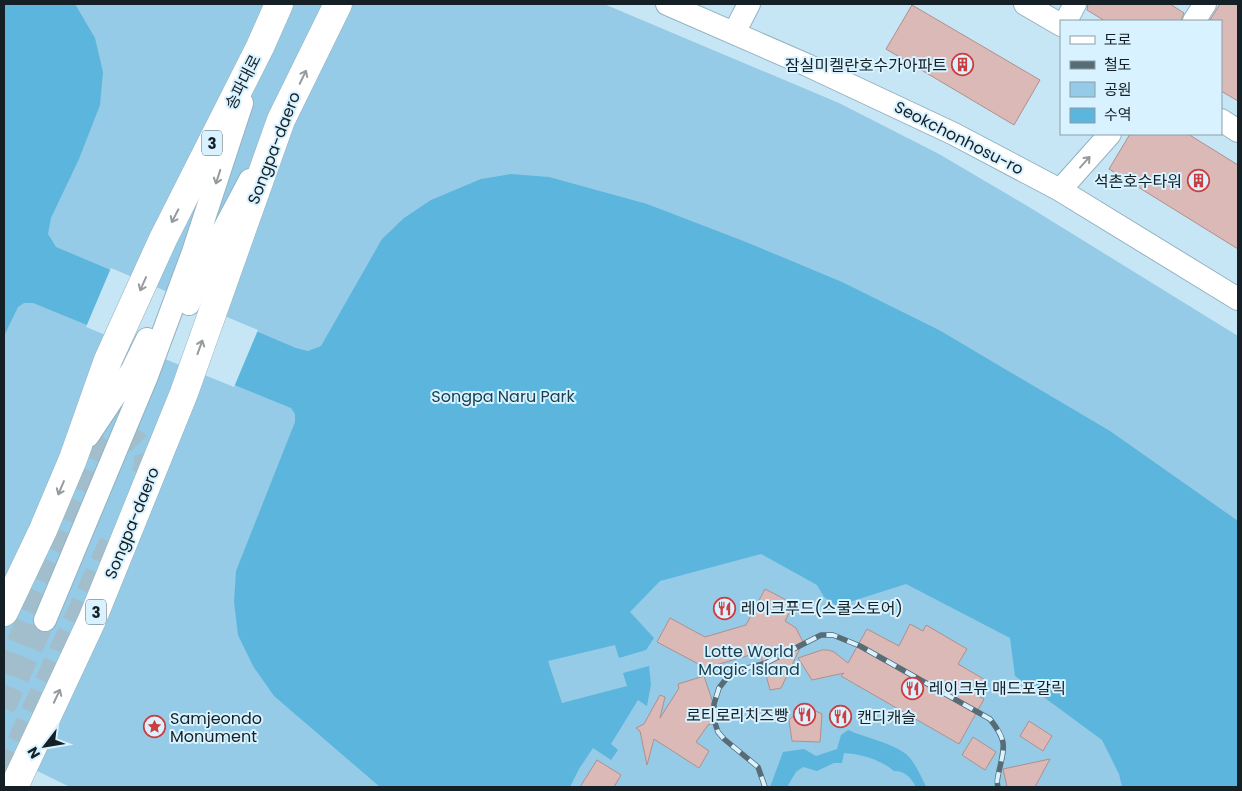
<svg xmlns="http://www.w3.org/2000/svg" width="1242" height="791" font-family="Poppins,'Noto Sans KR',sans-serif">
  <style>
    .green { fill: #95cbe6 }
    .water { fill: #5cb5dd }
    .pier { fill: #c6e6f6 }
    .building { fill: #dbb9b6; stroke: #b08f8c }
    .lines { fill: none; stroke-linecap: round; stroke-linejoin: round }
    .minor-tunnel { stroke: #a2becc; stroke-width: 22; stroke-dasharray: 22 11; stroke-linecap: butt }
    .minor-casing { stroke: #93b2c1; stroke-width: 24 }
    .major-casing { stroke: #93b2c1; stroke-width: 29 }
    .minor { stroke: #fff; stroke-width: 22 }
    .major { stroke: #fff; stroke-width: 28 }
    .rail-casing { stroke: #586c75; stroke-width: 5.5 }
    .rail { stroke: #d8f2ff; stroke-width: 4; stroke-dasharray: 11; stroke-linecap: butt }
    .oneway { stroke: #959b9d }
    .labels { text-anchor: middle; dominant-baseline: central; stroke-width: 4; stroke-linejoin: round; paint-order: stroke }
    .shield { fill: #d8f2ff; stroke: #4f5f67; stroke-width: 1 }
    .shield-label { font-size: 15px; font-weight: bold; fill: #142026 }
    .poi-label { font-size: 16px; fill: #142026; stroke: #d8f2ff; text-anchor: start }
    .street-label { font-size: 16px; fill: #142026; stroke: #d8f2ff }
    .park-label { font-size: 16px; fill: #184051; stroke: #d8f2ff }
  </style>
  <rect width="100%" height="100%" fill="#c6e6f6"/>
  <!-- green -->
  <path class="green" d="M 4,4 L 604,4 L 839,103 L 939,154 L 1029,207 L 1238,336 L 1238,787 L 70,787 L 25,765 L 4,757 Z"/>
  <!-- water -->
  <path class="water" d="M 4,4 L 75,4 L 95,38 L 103,72 L 100,105 L 79,159 L 51,218 L 48,234 L 56,247 L 296,348 L 308,351 L 321,346 L 382,239 L 404,218 L 431,200 L 481,179 L 511,174 L 549,177 L 647,204 L 746,242 L 842,282 L 939,330 L 1110,431 L 1238,521 L 1238,787 L 1122,787 L 1119,774 L 1102,740 L 1015,676 L 1010,638 L 906,584 L 837,606 L 824,597 L 817,585 L 761,554 L 660,581 L 630,612 L 654,638 L 646,650 L 619,658 L 615,645 L 548,661 L 562,703 L 627,686 L 623,673 L 649,666 L 651,684 L 647,706 L 638,700 L 611,744 L 618,750 L 611,760 L 593,748 L 579,769 L 570,787 L 380,787 L 274,696 L 253,666 L 238,635 L 234,602 L 236,571 L 295,422 L 295,414 L 291,408 L 33,303 L 24,303 L 18,307 L 4,336 Z
    M 848,730 C 864,737 894,744 906,754 C 915,762 921,776 926,787 L 916,787 C 911,778 906,771 894,771 C 881,760 861,754 844,753 L 842,763 L 834,763 L 817,771 L 803,767 L 796,772 L 787,787 L 770,787 L 783,752 L 804,749 L 816,756 L 837,749 L 841,735 Z"/>
  <!-- pier -->
  <path class="pier" d="M 111,268 L 258,330 L 234,387 L 86,327 Z"/>
  <!-- building -->
  <path class="building" d="M 1088,4 L 1170,4 L 1184,13 L 1181,21 L 1105,21 L 1087,10 Z
    M 1220,4 L 1238,4 L 1238,101 L 1221,91 L 1221,21 L 1210,20 Z
    M 912,5 L 1040,80 L 1014,125 L 886,49 Z
    M 1130,134 L 1188,134 L 1238,165 L 1238,249 L 1109,169 Z
    M 765,589 L 794,604 L 785,621 L 796,628 L 803,642 L 781,688 L 770,690 L 760,652 L 706,668 L 657,642 L 670,618 L 705,637 L 746,625 Z
    M 910,624 L 923,631 L 926,625 L 967,649 L 958,664 L 987,681 L 978,696 L 984,699 L 959,744 L 841,676 L 844,673 L 812,680 L 798,658 L 822,650 L 828,650 L 834,652 L 848,663 L 867,629 L 899,646 Z
    M 704,676 L 719,721 L 708,725 L 696,742 L 709,751 L 699,768 L 654,739 L 647,765 L 640,731 L 636,728 L 644,724 L 660,695 L 665,697 L 660,718 L 679,688 L 678,684 Z
    M 805,706 L 822,714 L 820,742 L 792,741 L 789,720 Z
    M 1029,721 L 1052,736 L 1043,751 L 1020,736 Z
    M 973,737 L 996,752 L 985,770 L 962,755 Z
    M 1050,759 L 1035,787 L 1007,787 L 1003,769 Z
    M 597,760 L 621,775 L 614,787 L 580,787 Z"/>
  <g class="lines">
    <!-- minor-tunnel -->
    <path class="minor-tunnel" d="M 4,673 L 103,449 C 120,429 147,436 145,464 C 144,471 140,477 138,483
      M 4,708 L 45,620
      M 4,772 L 113,536"/>
    <defs>
      <path id="minor" d="M 667,4 L 807,65 L 954,134 L 1060,190 L 1238,299
        M 1025,4 L 1061,25
        M 1066,21 L 1075,4
        M 1194,21 L 1205,4
        M 734,33 L 749,4
        M 1221,120 L 1238,131
        M 1060,190 L 1110,134
        M 189,304 L 208,259 L 250,180
        M 88,436 L 132,370 L 147,339
        M 45,620 L 147,376 L 193,252 L 242,103"/>
      <path id="major" d="M 4,612 L 43,530 L 73,459 L 108,360 L 163,239 L 260,47 L 279,4
        M 14,787 L 92,620 L 184,393 L 281,120 L 338,4"/>
    </defs>
    <!-- minor casing -->
    <use href="#minor" class="minor-casing"/>
    <!-- major casing -->
    <use href="#major" class="major-casing"/>
    <!-- minor -->
    <use href="#minor" class="minor"/>
    <!-- major -->
    <use href="#major" class="major"/>
    <defs>
      <path id="rail" d="M 765,787 L 758,767 L 724,739 L 718,732 L 714,720 L 714,704 L 719,688 L 726,679 L 740,670 L 766,663 L 821,635 L 833,635 L 860,646 L 990,719 C 1007,741 1005,745 999,771 C 998,777 996,781 998,787"/>
    </defs>
    <!-- rail casing -->
    <use href="#rail" class="rail-casing"/>
    <!-- rail -->
    <use href="#rail" class="rail"/>
  </g>
  <!-- one-way arrows -->
  <defs><path id="oneway-shaft" d="M-6 0H5M1.5-3L5.5 0L1.5 3" fill="none" stroke-width="1.6" stroke-linecap="round" stroke-linejoin="round" transform="scale(1.25)"/></defs>
  <g class="oneway">
    <use href="#oneway-shaft" transform="translate(303 77) rotate(-64)"/>
    <use href="#oneway-shaft" transform="translate(1085 162) rotate(-48)"/>
    <use href="#oneway-shaft" transform="translate(218 177) rotate(108)"/>
    <use href="#oneway-shaft" transform="translate(175 216) rotate(117)"/>
    <use href="#oneway-shaft" transform="translate(143 284) rotate(114)"/>
    <use href="#oneway-shaft" transform="translate(200 347) rotate(-70)"/>
    <use href="#oneway-shaft" transform="translate(61 488) rotate(113)"/>
    <use href="#oneway-shaft" transform="translate(57 696) rotate(-65)"/>
  </g>
  <!-- icons -->
  <defs>
    <symbol id="building-ring" viewBox="-11 -11 22 22"><circle r="9.5" fill="#d8f2ff" stroke="#cc3d3f" stroke-width="1.5"/><path d="M-4-6H4V6H1V3H-1V6H-4ZM-2.5-4.3h1.7v1.8h-1.7ZM.8-4.3h1.7v1.8H.8ZM-2.5-1h1.7V.8h-1.7ZM.8-1h1.7V.8H.8Z" fill="#cc3d3f"/></symbol>
    <symbol id="restaurant-ring" viewBox="-11 -11 22 22"><circle r="9.5" fill="#d8f2ff" stroke="#cc3d3f" stroke-width="1.5"/><path d="M-5-6h1v4h1v-4h1v4h1v-4h1v5L-1.5 .5V6h-2V.5L-5-1ZM5-6V6H3V1.5H1.5Q1.5-4 5-6Z" fill="#cc3d3f"/></symbol>
    <symbol id="sight-ring" viewBox="-11 -11 22 22"><circle r="9.5" fill="#d8f2ff" stroke="#cc3d3f" stroke-width="1.5"/><path d="M0-6L1.8-2.2L6-1.7L2.9 1.2L3.7 5.4L0 3.3L-3.7 5.4L-2.9 1.2L-6-1.7L-1.8-2.2Z" fill="#cc3d3f"/></symbol>
  </defs>
  <g fill-rule="evenodd">
    <use href="#building-ring" x="950" y="52" width="25" height="25"/>
    <use href="#building-ring" x="1186" y="168" width="25" height="25"/>
    <use href="#restaurant-ring" x="712" y="596" width="25" height="25"/>
    <use href="#restaurant-ring" x="900" y="676" width="25" height="25"/>
    <use href="#restaurant-ring" x="792" y="702" width="25" height="25"/>
    <use href="#restaurant-ring" x="828" y="704" width="25" height="25"/>
    <use href="#sight-ring" x="142" y="714" width="25" height="25"/>
  </g>
  <g class="labels">
    <!-- shield labels -->
    <g class="shield">
      <rect x="202" y="130.5" width="20" height="25" rx="4"/>
      <rect x="86" y="599.5" width="20" height="25" rx="4"/>
    </g>
    <g class="shield-label">
      <text x="212" y="143">3</text>
      <text x="96" y="612">3</text>
    </g>
    <!-- poi labels -->
    <g class="poi-label">
      <text x="947" y="65" text-anchor="end">잠실미켈란호수가아파트</text>
      <text x="1182" y="181" text-anchor="end">석촌호수타워</text>
      <text x="741" y="608">레이크푸드(스쿨스토어)</text>
      <text x="929" y="688">레이크뷰 매드포갈릭</text>
      <text x="789" y="715" text-anchor="end">로티로리치즈빵</text>
      <text x="857" y="717">캔디캐슬</text>
      <text x="170" y="718">Samjeondo<tspan x="170" dy="18">Monument</tspan></text>
    </g>
    <!-- street labels -->
    <g class="street-label">
      <text transform="translate(243 82) rotate(-63)">송파대로</text>
      <text transform="translate(959 138) rotate(27)">Seokchonhosu-ro</text>
      <text transform="translate(274 148) rotate(-69)">Songpa-daero</text>
      <text transform="translate(132 523) rotate(-68)">Songpa-daero</text>
    </g>
    <!-- park labels -->
    <g class="park-label">
      <text x="503" y="396">Songpa Naru Park</text>
      <text x="749" y="651">Lotte World<tspan x="749" dy="18">Magic Island</tspan></text>
    </g>
  </g>
  <!-- border -->
  <rect width="1242" height="791" fill="none" stroke="#142026" stroke-width="10"/>
  <!-- legend -->
  <rect x="1060" y="20" width="162" height="115" fill="#d8f2ff" stroke="#8a9ea8"/>
  <rect x="1070" y="36" width="25" height="8" fill="#ffffff" stroke="#8a9ea8"/>
  <text x="1104" y="45" font-size="15" fill="#142026">도로</text>
  <rect x="1070" y="61" width="25" height="8" fill="#586c75" stroke="#8a9ea8"/>
  <text x="1104" y="70" font-size="15" fill="#142026">철도</text>
  <rect x="1070" y="82" width="25" height="15" fill="#95cbe6" stroke="#8a9ea8"/>
  <text x="1104" y="95" font-size="15" fill="#142026">공원</text>
  <rect x="1070" y="108" width="25" height="15" fill="#5cb5dd" stroke="#8a9ea8"/>
  <text x="1104" y="120" font-size="15" fill="#142026">수역</text>
  <!-- north arrow -->
  <g transform="translate(45 746) rotate(239)" stroke="#d8f2ff" stroke-width="4" paint-order="stroke">
  <path d="M0-4L9 19L0 12L-9 19Z" fill="#142026"/>
  <text y="-8" font-size="14" font-weight="bold" text-anchor="middle" fill="#142026">N</text>
  </g>
</svg>
